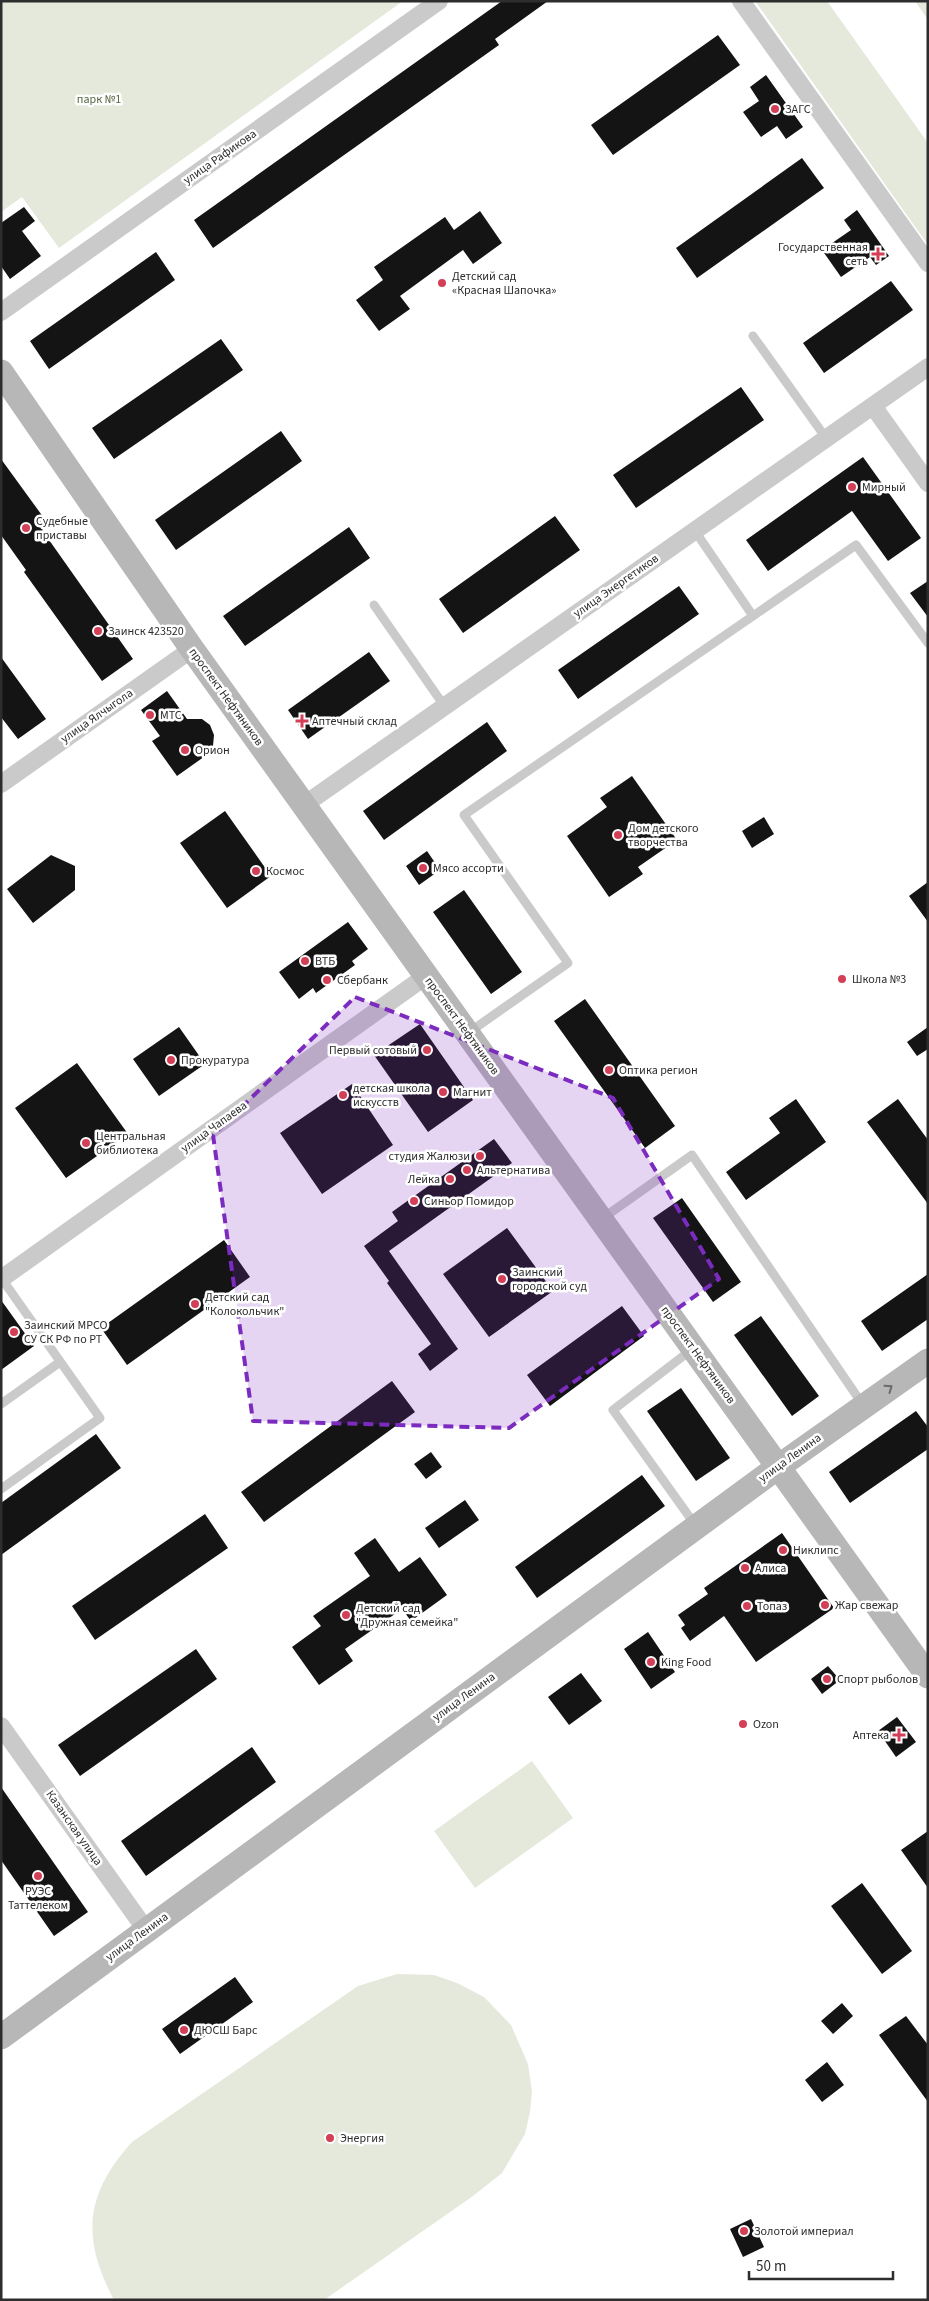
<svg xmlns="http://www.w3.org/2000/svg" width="929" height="2301" font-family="'Source Sans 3',sans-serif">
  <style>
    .green { fill: #e4e9dc }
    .building { fill: #141414 }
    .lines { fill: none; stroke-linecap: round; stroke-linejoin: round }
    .lane { stroke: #cacaca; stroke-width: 9 }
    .street { stroke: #cacaca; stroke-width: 18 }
    .secondary { stroke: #b7b7b7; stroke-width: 25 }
    .oneway { stroke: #6b6b6b }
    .marked { fill: #7b2cbf; fill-opacity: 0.2; stroke: #7b2cbf; stroke-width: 4; stroke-dasharray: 10 6; stroke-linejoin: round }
    .poi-dot { fill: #d33f57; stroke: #fff; stroke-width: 2 }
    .labels { text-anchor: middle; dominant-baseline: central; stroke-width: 5; stroke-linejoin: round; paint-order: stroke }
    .park-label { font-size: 12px; fill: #54643f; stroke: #fff }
    .poi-label { font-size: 12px; fill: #2d2d2d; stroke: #fff; text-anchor: start }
    .street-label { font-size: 12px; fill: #2d2d2d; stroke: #fff }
  </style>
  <rect width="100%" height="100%" fill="#fff"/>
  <!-- green -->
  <path class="green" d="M 1,1 L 403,1 L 59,248 L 22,197 L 1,212 Z
    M 755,1 L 827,1 L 928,143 L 928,245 Z
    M 915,1 L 928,1 L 928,20 Z
    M 532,1761 L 573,1818 L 475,1888 L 434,1831 Z
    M 397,1974 L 434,1975 L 457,1983 L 484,1997 L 511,2025 L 528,2064 L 532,2091 L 530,2112 L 525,2134 L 502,2173 L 473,2196 L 324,2300 L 114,2300 C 81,2238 85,2194 132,2142 L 358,1986 Z"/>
  <!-- building -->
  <path class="building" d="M 502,1 L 548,1 L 495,39 L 499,45 L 213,248 L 194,220 Z
    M 718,35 L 740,65 L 613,155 L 591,125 Z
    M 766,75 L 803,127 L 786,139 L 777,126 L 761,137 L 743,112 L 759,101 L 750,87 Z
    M 802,158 L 824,188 L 697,278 L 676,248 Z
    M 24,207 L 35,221 L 22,231 L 41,256 L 10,279 L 1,266 L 1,223 Z
    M 857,210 L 889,256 L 876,265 L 870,257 L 841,277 L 822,250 L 851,230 L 844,220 Z
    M 480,211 L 502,243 L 473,264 L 463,250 L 400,296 L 410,309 L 379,331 L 356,300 L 383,280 L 374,267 L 445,217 L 454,230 Z
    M 156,252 L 175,280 L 49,369 L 30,341 Z
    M 891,281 L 913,310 L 824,373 L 803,343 Z
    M 221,339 L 243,370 L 114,459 L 92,428 Z
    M 741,387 L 764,420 L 636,508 L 613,475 Z
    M 281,431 L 302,461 L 176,550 L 155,520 Z
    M 863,457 L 921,538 L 888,561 L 852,511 L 768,571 L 746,540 Z
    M 1,459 L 49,525 L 42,530 L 133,659 L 102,681 L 24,572 L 26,570 L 1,535 Z
    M 555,516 L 580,550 L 463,633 L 439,599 Z
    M 349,527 L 370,558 L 245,646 L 223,616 Z
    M 928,581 L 928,617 L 910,593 Z
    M 679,586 L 699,614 L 578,699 L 558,670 Z
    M 369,652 L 390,681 L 308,739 L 288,710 Z
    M 1,657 L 46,719 L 18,739 L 1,717 Z
    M 167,691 L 187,719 L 202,719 L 210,725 L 214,735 L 213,746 L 208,754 L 177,776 L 152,741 L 160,736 L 141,710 Z
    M 487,722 L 507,751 L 384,840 L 363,811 Z
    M 632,776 L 677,840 L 638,867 L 643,874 L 609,897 L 567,836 L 607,807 L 600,798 Z
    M 225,811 L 271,876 L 227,908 L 180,843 Z
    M 764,817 L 774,834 L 752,848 L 742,831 Z
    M 427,851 L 440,870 L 419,885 L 406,866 Z
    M 51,855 L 75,866 L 75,890 L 33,923 L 7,889 Z
    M 928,882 L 928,922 L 909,896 Z
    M 464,890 L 522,972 L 491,994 L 433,912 Z
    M 348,922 L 368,949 L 352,961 L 355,965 L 316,993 L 313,988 L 299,999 L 279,972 Z
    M 585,999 L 675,1126 L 645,1148 L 554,1021 Z
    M 420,1024 L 473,1100 L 428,1132 L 374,1055 Z
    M 179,1027 L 205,1064 L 159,1096 L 133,1059 Z
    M 928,1027 L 928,1049 L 917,1056 L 907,1042 Z
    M 77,1063 L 128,1134 L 66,1178 L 15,1108 Z
    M 352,1084 L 393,1145 L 322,1194 L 280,1133 Z
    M 796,1099 L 826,1142 L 746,1200 L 726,1172 L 780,1133 L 769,1118 Z
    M 898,1099 L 928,1140 L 928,1204 L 867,1122 Z
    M 494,1139 L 512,1163 L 389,1251 L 458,1349 L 430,1371 L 418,1354 L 431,1344 L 387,1283 L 389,1281 L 364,1246 L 398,1221 L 392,1212 Z
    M 682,1198 L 741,1282 L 713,1302 L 653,1218 Z
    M 507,1228 L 553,1291 L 489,1337 L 443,1274 Z
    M 224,1240 L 250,1277 L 127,1365 L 101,1328 Z
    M 928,1274 L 928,1319 L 882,1351 L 861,1321 Z
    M 1,1300 L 34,1346 L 1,1370 Z
    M 622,1306 L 644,1336 L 550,1406 L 527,1375 Z
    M 761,1316 L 819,1396 L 792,1416 L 734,1335 Z
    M 392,1381 L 415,1412 L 264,1522 L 241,1492 Z
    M 681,1388 L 730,1458 L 696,1481 L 647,1411 Z
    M 916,1411 L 928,1427 L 928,1449 L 850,1503 L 829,1472 Z
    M 96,1434 L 121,1468 L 1,1555 L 1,1503 Z
    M 431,1452 L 442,1467 L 426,1479 L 414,1464 Z
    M 642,1475 L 665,1506 L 537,1598 L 515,1567 Z
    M 465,1500 L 479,1520 L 439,1548 L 425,1528 Z
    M 205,1514 L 228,1548 L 95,1640 L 72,1606 Z
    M 782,1533 L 834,1608 L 756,1662 L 724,1616 L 690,1641 L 681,1628 L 685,1625 L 678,1615 L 708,1594 L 704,1588 Z
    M 375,1538 L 399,1572 L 420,1557 L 447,1595 L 411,1621 L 402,1609 L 345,1649 L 353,1661 L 319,1685 L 292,1647 L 321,1626 L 313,1616 L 370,1576 L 354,1553 Z
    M 648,1632 L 675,1672 L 651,1689 L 624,1649 Z
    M 196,1649 L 217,1679 L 80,1776 L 58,1745 Z
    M 828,1666 L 840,1680 L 822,1694 L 811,1679 Z
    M 581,1673 L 602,1701 L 569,1725 L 548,1697 Z
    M 897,1717 L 916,1742 L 896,1757 L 878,1731 Z
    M 252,1747 L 276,1782 L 146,1876 L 121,1841 Z
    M 1,1787 L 88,1912 L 54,1936 L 1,1860 Z
    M 928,1831 L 928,1888 L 901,1850 Z
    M 862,1883 L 912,1951 L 882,1974 L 831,1906 Z
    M 235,1977 L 253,2002 L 180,2054 L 162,2029 Z
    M 842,2003 L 853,2016 L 833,2034 L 821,2021 Z
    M 906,2016 L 928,2045 L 928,2102 L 879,2035 Z
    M 827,2062 L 844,2085 L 822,2102 L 805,2080 Z
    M 751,2219 L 764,2247 L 743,2257 L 730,2229 Z"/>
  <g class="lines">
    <!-- lane -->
    <path class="lane" d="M 753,336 L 826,438
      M 695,531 L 753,616
      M 374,605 L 445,707
      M 468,1033 L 568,963 L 464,815 L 856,545 L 928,643
      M 603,1218 L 692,1155 L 863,1405
      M 691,1350 L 613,1410 L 696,1526
      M 1,1404 L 60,1362
      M 1,1489 L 100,1418 L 2,1279"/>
    <!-- street -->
    <path class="street" d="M 741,1 L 928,263
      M 1,312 L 439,1
      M 873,406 L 928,483
      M 1,784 L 192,649
      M 304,805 L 928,367
      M 1,1279 L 426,976
      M 1,1726 L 146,1930"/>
    <!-- secondary -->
    <path class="secondary" d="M 1,372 L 192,649 L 928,1676
      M 1,2037 L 778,1467 L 928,1361"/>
  </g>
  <!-- one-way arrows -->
  <defs><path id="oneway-chevron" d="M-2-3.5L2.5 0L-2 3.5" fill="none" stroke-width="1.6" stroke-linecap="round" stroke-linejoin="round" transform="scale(1.25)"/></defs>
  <use class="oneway" href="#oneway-chevron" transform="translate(889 1388) rotate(-35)"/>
  <!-- marked area -->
  <path class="marked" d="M 355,997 L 613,1098 L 719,1279 L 509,1428 L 253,1421 L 213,1135 Z"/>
  <!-- markers -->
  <g class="poi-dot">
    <circle cx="775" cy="109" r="5"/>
    <path d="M875.5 246.5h5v5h5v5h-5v5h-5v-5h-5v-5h5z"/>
    <circle cx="442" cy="283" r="5"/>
    <circle cx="852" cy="487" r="5"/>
    <circle cx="26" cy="528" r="5"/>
    <circle cx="98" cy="631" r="5"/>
    <circle cx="150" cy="715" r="5"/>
    <path d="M299.5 713.5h5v5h5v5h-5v5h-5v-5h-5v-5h5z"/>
    <circle cx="185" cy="750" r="5"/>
    <circle cx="618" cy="835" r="5"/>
    <circle cx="423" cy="868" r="5"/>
    <circle cx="256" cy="871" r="5"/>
    <circle cx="305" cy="961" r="5"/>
    <circle cx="842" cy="979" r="5"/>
    <circle cx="327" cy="980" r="5"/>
    <circle cx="427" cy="1050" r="5"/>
    <circle cx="171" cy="1060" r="5"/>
    <circle cx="609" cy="1070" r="5"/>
    <circle cx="443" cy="1092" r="5"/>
    <circle cx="343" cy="1095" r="5"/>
    <circle cx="86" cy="1143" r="5"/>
    <circle cx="480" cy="1156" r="5"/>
    <circle cx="467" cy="1170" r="5"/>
    <circle cx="450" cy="1179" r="5"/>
    <circle cx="414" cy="1201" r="5"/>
    <circle cx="502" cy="1279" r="5"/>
    <circle cx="195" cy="1304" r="5"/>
    <circle cx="14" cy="1332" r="5"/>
    <circle cx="783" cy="1550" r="5"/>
    <circle cx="745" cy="1568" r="5"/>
    <circle cx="825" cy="1605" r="5"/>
    <circle cx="747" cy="1606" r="5"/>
    <circle cx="346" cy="1615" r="5"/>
    <circle cx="651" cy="1662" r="5"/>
    <circle cx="827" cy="1679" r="5"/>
    <circle cx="743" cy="1724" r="5"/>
    <path d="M896.5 1727.5h5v5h5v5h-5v5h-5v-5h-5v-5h5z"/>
    <circle cx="38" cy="1876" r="5"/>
    <circle cx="184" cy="2030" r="5"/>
    <circle cx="330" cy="2138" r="5"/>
    <circle cx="744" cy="2231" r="5"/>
  </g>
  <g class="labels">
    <!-- park labels -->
    <g class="park-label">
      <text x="99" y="99">парк №1</text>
    </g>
    <!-- poi labels -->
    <g class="poi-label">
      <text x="785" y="109">ЗАГС</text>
      <text x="868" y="247" text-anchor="end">Государственная<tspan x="868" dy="14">сеть</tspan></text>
      <text x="452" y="276">Детский сад<tspan x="452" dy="14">«Красная Шапочка»</tspan></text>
      <text x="862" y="487">Мирный</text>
      <text x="36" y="521">Судебные<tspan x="36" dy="14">приставы</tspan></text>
      <text x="108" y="631">Заинск 423520</text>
      <text x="160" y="715">МТС</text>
      <text x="312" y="721">Аптечный склад</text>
      <text x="195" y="750">Орион</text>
      <text x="628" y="828">Дом детского<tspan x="628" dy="14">творчества</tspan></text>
      <text x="433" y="868">Мясо ассорти</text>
      <text x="266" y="871">Космос</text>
      <text x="315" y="961">ВТБ</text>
      <text x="852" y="979">Школа №3</text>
      <text x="337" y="980">Сбербанк</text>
      <text x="417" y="1050" text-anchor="end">Первый сотовый</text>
      <text x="181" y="1060">Прокуратура</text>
      <text x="619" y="1070">Оптика регион</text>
      <text x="353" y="1088">детская школа<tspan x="353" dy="14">искусств</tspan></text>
      <text x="453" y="1092">Магнит</text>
      <text x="96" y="1136">Центральная<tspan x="96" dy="14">библиотека</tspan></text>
      <text x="470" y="1156" text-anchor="end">студия Жалюзи</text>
      <text x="477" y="1170">Альтернатива</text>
      <text x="440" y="1179" text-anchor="end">Лейка</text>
      <text x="424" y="1201">Синьор Помидор</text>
      <text x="512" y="1272">Заинский<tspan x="512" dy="14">городской суд</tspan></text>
      <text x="205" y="1297">Детский сад<tspan x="205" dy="14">"Колокольчик"</tspan></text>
      <text x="24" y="1325">Заинский МРСО<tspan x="24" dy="14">СУ СК РФ по РТ</tspan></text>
      <text x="793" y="1550">Никлипс</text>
      <text x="755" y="1568">Алиса</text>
      <text x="835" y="1605">Жар свежар</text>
      <text x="757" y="1606">Топаз</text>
      <text x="356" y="1608">Детский сад<tspan x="356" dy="14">"Дружная семейка"</tspan></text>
      <text x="661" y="1662">King Food</text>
      <text x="837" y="1679">Спорт рыболов</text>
      <text x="753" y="1724">Ozon</text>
      <text x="889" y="1735" text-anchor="end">Аптека</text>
      <text x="38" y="1891" text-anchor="middle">РУЭС<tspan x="38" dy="14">Таттелеком</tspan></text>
      <text x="194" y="2030">ДЮСШ Барс</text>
      <text x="340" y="2138">Энергия</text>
      <text x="754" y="2231">Золотой империал</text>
    </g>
    <!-- street labels -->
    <g class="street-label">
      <text transform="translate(220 157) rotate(-35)">улица Рафикова</text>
      <text transform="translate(616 586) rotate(-35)">улица Энергетиков</text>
      <text transform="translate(226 697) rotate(54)">проспект Нефтяников</text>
      <text transform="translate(97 716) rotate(-35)">улица Ялчыгола</text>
      <text transform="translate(462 1026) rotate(54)">проспект Нефтяников</text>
      <text transform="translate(214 1127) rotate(-36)">улица Чапаева</text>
      <text transform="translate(698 1355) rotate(54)">проспект Нефтяников</text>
      <text transform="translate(790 1458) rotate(-36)">улица Ленина</text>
      <text transform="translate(464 1697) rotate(-36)">улица Ленина</text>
      <text transform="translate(74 1828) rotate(55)">Казанская улица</text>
      <text transform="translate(137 1937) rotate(-36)">улица Ленина</text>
    </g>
  </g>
  <!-- border -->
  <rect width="929" height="2301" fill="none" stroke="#2d2d2d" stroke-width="5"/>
  <!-- scale -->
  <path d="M749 2271v8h144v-8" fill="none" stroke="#2d2d2d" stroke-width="2.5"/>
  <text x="756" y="2271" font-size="15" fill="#2d2d2d" stroke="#ffffff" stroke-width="4" paint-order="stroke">50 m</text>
</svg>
